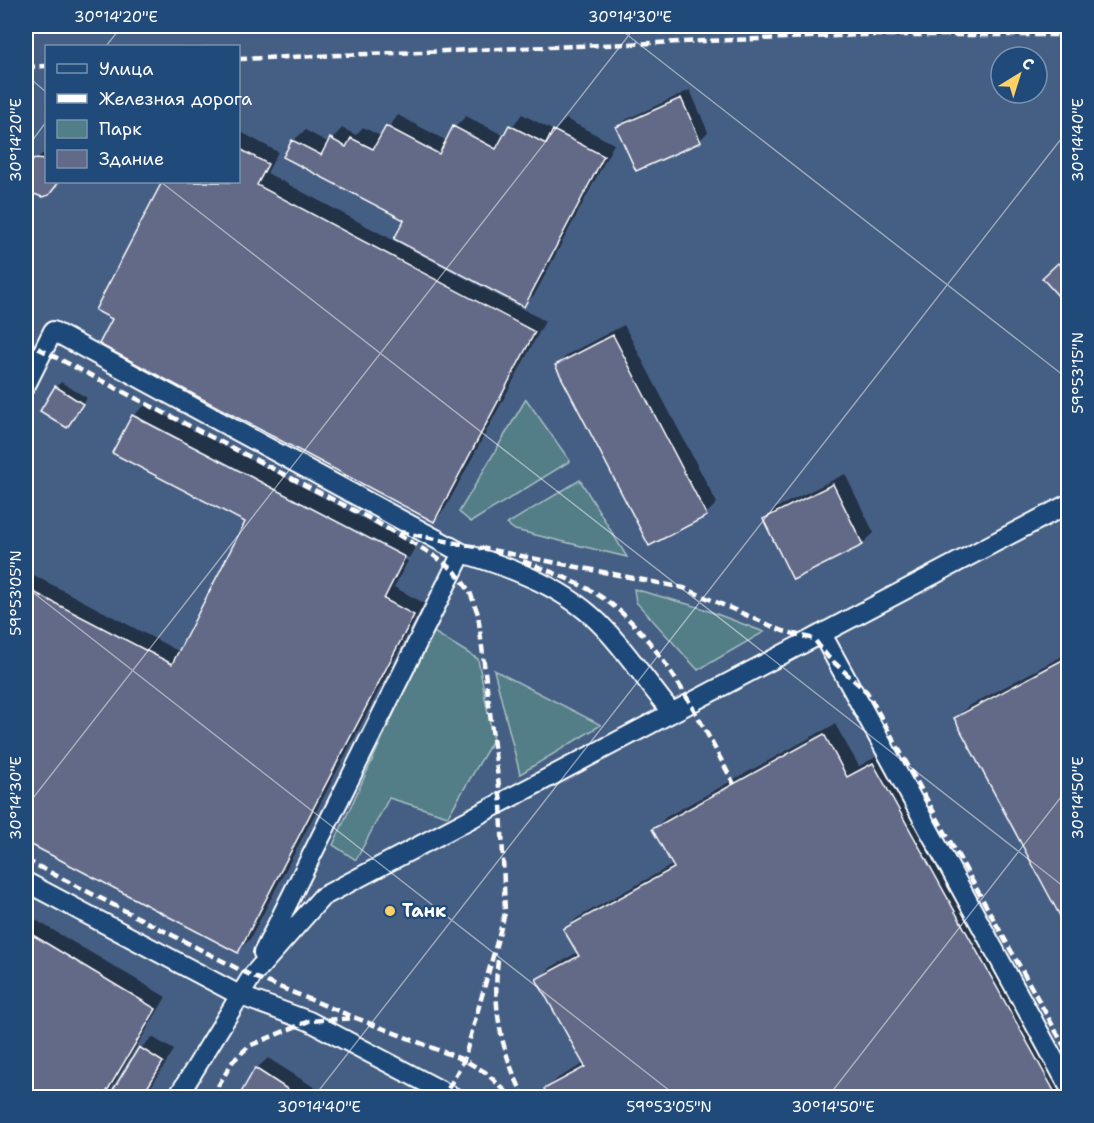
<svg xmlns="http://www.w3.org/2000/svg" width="1094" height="1123" font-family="'Shantell Sans',sans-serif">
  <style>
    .built { fill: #455e84; fill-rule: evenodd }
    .green { fill: #527e87; stroke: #a8bec3; stroke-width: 1.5 }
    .shadow { fill: #0007 }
    .building { fill: #636a88; stroke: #fff; stroke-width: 1.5 }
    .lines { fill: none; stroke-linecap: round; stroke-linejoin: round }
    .minor-casing { stroke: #fff; stroke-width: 22 }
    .minor { stroke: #1f4a7a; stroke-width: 18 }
    .rail { stroke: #fff; stroke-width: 4.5; stroke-dasharray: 9 4.5; stroke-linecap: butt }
    .ticks { fill: none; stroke: #fff; stroke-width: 1.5; stroke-opacity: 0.45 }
    .poi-dot { fill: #ffd166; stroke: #1f4a7a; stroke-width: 2 }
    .labels { text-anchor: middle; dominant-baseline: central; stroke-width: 4.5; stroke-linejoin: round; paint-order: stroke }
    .poi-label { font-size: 18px; font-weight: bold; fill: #fff; stroke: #1f4a7a; text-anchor: start }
    .neatline { fill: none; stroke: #fff; stroke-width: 2 }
    .ticks-label { font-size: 15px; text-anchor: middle; fill: #fff }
  </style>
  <rect width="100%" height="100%" fill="#33547e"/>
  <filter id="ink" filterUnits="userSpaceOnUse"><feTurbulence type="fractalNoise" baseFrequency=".0167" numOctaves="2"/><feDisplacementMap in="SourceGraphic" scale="12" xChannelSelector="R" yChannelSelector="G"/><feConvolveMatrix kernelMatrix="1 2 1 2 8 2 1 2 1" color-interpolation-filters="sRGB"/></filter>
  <g filter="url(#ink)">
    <!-- built -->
    <path class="built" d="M 26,26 L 1068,26 L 1068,1097 L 26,1097 ZM 46,46 L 238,46 L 238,182 L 46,182 ZM 1001,57 L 1037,57 L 1037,93 L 1001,93 Z"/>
    <!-- green -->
    <path class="green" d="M 526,399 L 570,461 L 471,522 L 459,512 Z
      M 580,480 L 627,557 L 515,530 L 507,524 Z
      M 634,589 L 698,607 L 764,632 L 698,670 L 636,602 Z
      M 432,631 L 478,659 L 493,740 L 448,816 L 389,798 L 356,860 L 333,845 Z
      M 494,670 L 601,725 L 520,774 Z"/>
    <!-- shadow -->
    <path class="shadow" d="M 690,90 L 708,132 L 700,140 L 618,127 L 627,119 Z
      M 522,114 L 554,131 L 566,119 L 614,144 L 535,294 L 524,305 L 293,141 L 305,130 L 329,143 L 342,128 L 356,135 L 363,127 L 382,137 L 398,115 L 447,141 L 455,127 L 466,116 L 505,136 Z
      M 239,131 L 278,152 L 267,173 L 545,321 L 445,509 L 434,521 L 97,309 L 164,182 L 238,182 Z
      M 42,154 L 46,155 L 46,182 L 61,182 L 41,196 L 27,190 L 26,168 Z
      M 1067,255 L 1068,257 L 1068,305 L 1044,278 Z
      M 624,325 L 717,503 L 706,514 L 557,365 L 568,354 Z
      M 61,382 L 87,398 L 67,426 L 56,387 Z
      M 145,405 L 416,546 L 409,558 L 135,415 L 135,419 L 408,561 L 394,587 L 424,603 L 250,939 L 238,951 L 26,840 L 26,571 L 180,652 L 248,522 L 114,453 L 133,416 Z
      M 845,474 L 874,533 L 862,544 L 765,519 L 776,508 Z
      M 1068,653 L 1068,928 L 956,719 L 967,707 Z
      M 835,724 L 859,766 L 885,752 L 1068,1084 L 1068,1098 L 551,1098 L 546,1089 L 558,1078 L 585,1063 L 538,980 L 550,968 L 578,952 L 565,929 L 577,918 L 674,864 L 654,829 L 666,817 Z
      M 29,916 L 166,997 L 106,1098 L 26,1098 L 26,920 Z
      M 152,1037 L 174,1050 L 144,1098 L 110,1098 L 141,1048 Z
      M 268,1058 L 331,1098 L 239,1098 L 256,1069 Z"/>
    <!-- building -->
    <path class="building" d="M 681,98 L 701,142 L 636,171 L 616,127 Z
      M 509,125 L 546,144 L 553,130 L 604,156 L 524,307 L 394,239 L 404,220 L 283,157 L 292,140 L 321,155 L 330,138 L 346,147 L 351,138 L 373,149 L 386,126 L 439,154 L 453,126 L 496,149 Z
      M 238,148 L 268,164 L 257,185 L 535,332 L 434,522 L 99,344 L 112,319 L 95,310 L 162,182 L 238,182 Z
      M 35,159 L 46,160 L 46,182 L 59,182 L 49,195 L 42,197 L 26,191 L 26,165 Z
      M 1058,263 L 1068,274 L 1068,307 L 1042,278 Z
      M 613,335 L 707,516 L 649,546 L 555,365 Z
      M 55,386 L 83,404 L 67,428 L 40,411 Z
      M 132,415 L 405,557 L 384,599 L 414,615 L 238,953 L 26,842 L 26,588 L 172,664 L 245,522 L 112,453 Z
      M 833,484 L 863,545 L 793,580 L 763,519 Z
      M 1068,657 L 1068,931 L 954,718 Z
      M 824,734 L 847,777 L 873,763 L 1058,1098 L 549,1098 L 544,1089 L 585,1067 L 536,979 L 579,956 L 563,929 L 674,868 L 652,829 Z
      M 26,931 L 156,1009 L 103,1098 L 26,1098 Z
      M 139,1047 L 163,1062 L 141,1098 L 108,1098 Z
      M 255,1068 L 301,1098 L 238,1098 Z"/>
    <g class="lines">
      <defs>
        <path id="minor" d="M 26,385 L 53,331 L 462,553 C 514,568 569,589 606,630 C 630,656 650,686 672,713
          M 822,634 L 1068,1085
          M 26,882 L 241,996 L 309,1021 L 455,1098
          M 263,953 L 462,553
          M 177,1098 L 252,976 L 322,897 L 1068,504"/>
      </defs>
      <!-- minor casing -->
      <use href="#minor" class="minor-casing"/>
      <!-- minor -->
      <use href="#minor" class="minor"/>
      <!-- rail -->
      <path class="rail" d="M 238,59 L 862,35 L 1068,35
        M 26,67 L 46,66
        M 26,342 L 367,517 L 430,553 L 454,570 L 470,592 L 478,614 L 501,803 L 505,913 L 464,1060 L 443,1098
        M 400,532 L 684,588 L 783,631 L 814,639 L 828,657 L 867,692 L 1068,1053
        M 523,561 C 547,570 573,580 595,593 C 659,631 699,720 734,784
        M 26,860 L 252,976 L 356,1018
        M 498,960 C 492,1009 502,1055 525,1098
        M 211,1098 L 233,1061 L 249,1046 L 309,1021 L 356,1018 L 464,1060 L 485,1072 L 513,1098"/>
    </g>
  </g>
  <!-- ticks -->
  <path class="ticks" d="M 616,26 L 1068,379M 106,46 L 122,26M 26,75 L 46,92M 26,149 L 46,122M 161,182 L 1068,890M 26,587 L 679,1098M 26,807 L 636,26M 313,1098 L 1068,130M 827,1098 L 1068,788"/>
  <!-- markers -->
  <circle class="poi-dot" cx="390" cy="911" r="6"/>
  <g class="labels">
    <!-- poi labels -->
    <g class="poi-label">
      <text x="402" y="911">Танк</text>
    </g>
  </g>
  <!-- margin -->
  <rect width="1094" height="1123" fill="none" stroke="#1f4a7a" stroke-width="66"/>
  <!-- legend -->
  <rect x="45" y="45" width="195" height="138" fill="#1f4a7a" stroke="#7992af" stroke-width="1.5"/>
  <rect x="57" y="64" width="30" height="9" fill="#1f4a7a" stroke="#7992af" stroke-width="1.5"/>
  <text x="99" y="75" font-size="18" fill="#ffffff">Улица</text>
  <rect x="57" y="94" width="30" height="9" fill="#ffffff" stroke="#7992af" stroke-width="1.5"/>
  <text x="99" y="105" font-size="18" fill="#ffffff">Железная дорога</text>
  <rect x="57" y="120" width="30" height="18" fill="#527e87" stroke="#7992af" stroke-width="1.5"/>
  <text x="99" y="135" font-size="18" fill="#ffffff">Парк</text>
  <rect x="57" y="150" width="30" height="18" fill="#636a88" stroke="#7992af" stroke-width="1.5"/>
  <text x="99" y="165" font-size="18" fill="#ffffff">Здание</text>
  <!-- north arrow -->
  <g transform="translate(1019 75) rotate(38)"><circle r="28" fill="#1f4a7a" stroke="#7992af" stroke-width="1.5"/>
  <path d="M0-4.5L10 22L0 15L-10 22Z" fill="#ffd166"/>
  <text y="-9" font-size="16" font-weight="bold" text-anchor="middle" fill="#ffffff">С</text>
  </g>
  <rect x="33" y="33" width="1028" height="1057" class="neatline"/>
  <g class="ticks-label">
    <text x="116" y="22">30°14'20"E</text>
    <text x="630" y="22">30°14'30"E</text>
    <text transform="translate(16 140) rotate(-90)" y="5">30°14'20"E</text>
    <text transform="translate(1078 140) rotate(-90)" y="5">30°14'40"E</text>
    <text transform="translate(1078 373) rotate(-90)" y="5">59°53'15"N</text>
    <text transform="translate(16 593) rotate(-90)" y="5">59°53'05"N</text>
    <text transform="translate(16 798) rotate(-90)" y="5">30°14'30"E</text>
    <text transform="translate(1078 798) rotate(-90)" y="5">30°14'50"E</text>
    <text x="319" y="1112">30°14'40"E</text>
    <text x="669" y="1112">59°53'05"N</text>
    <text x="833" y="1112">30°14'50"E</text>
  </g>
</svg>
